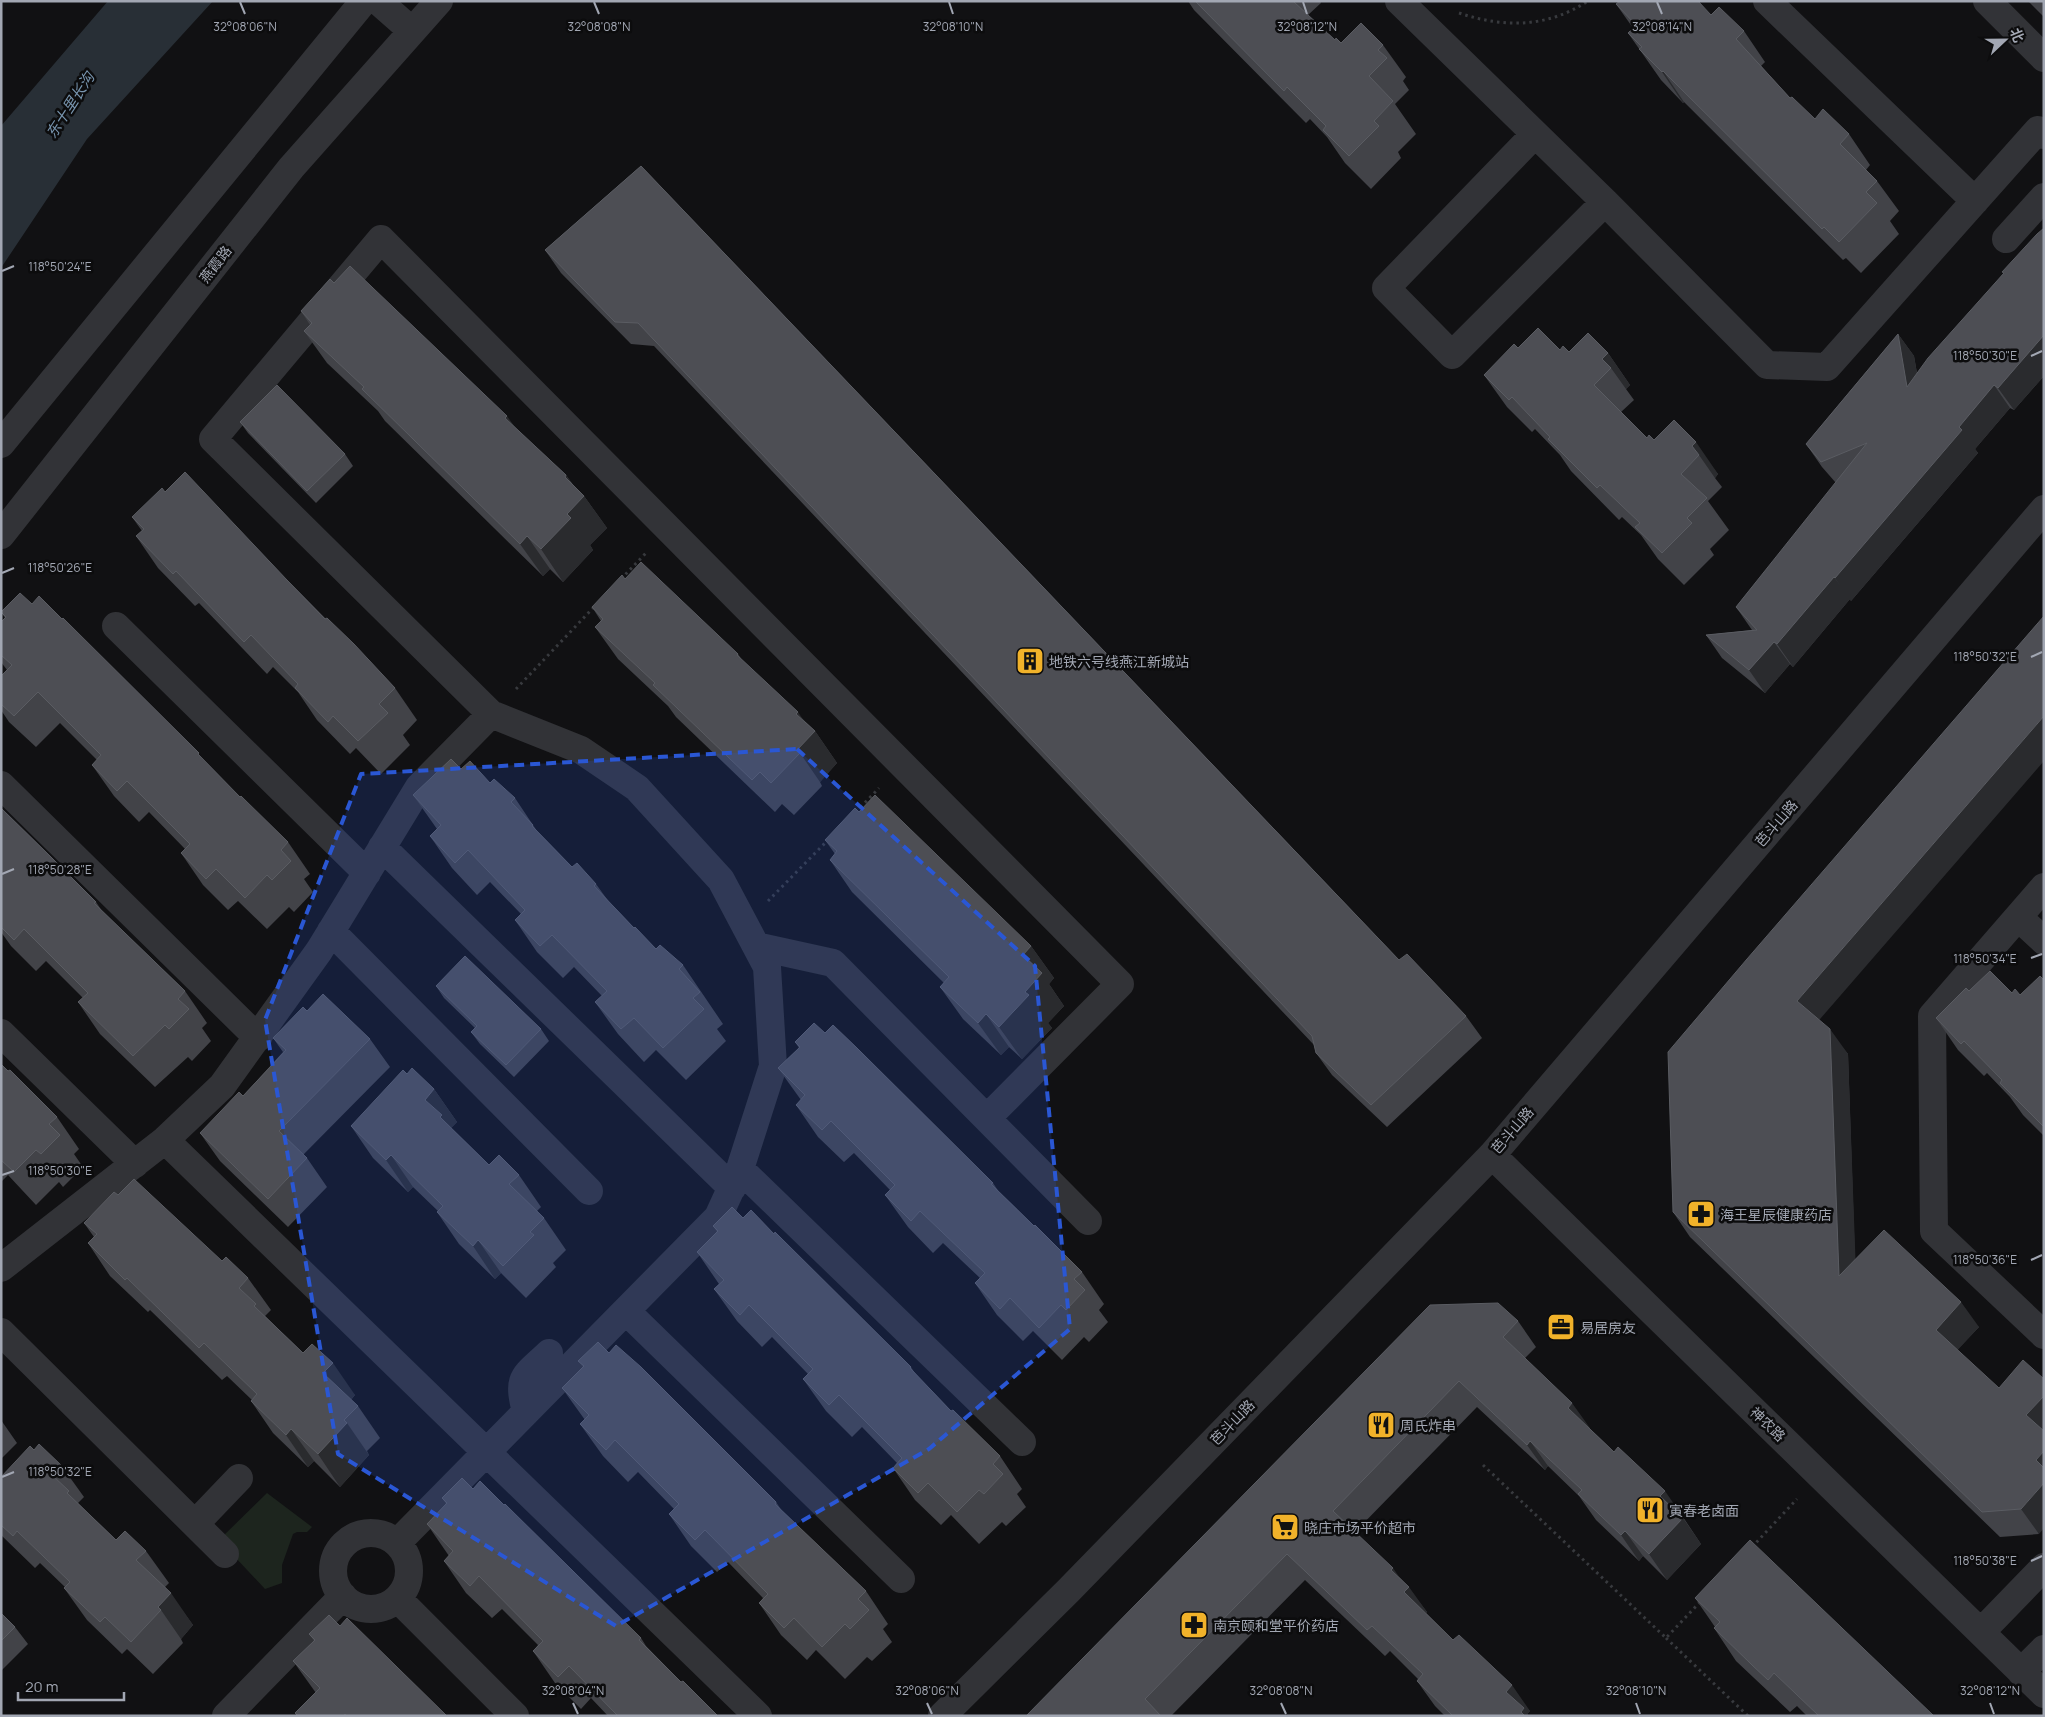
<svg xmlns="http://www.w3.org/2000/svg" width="2045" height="1717" font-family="Manrope,'Noto Sans SC',sans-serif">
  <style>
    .green { fill: #1d251e }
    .water { fill: #282f36 }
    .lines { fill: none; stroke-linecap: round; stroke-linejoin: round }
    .path { stroke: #383a3e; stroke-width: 3; stroke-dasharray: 2.5 4; stroke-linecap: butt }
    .minor { stroke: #323337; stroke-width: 28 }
    .wall { fill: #424348 }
    .shaded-wall { fill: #2a2b2e }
    .building { fill: #4d4e54; stroke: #5a5c62 }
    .marked { fill: #2a57d4; fill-opacity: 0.2; stroke: #2a57d4; stroke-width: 4; stroke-dasharray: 10 6; stroke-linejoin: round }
    .ticks { fill: none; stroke: #a2a7b3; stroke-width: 2 }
    .labels { text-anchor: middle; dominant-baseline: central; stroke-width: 5; stroke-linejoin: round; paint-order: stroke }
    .street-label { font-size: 14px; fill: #a2a7b3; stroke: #0c0c0d }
    .poi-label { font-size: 14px; fill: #a2a7b3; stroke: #0c0c0d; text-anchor: start }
    .water-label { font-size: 15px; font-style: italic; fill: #7895af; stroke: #0c0c0d }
    .ticks-label { font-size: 12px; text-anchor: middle; fill: #a2a7b3; stroke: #0c0c0d; stroke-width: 5; stroke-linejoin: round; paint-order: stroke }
  </style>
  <rect width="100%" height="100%" fill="#111113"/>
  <!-- green -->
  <path class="green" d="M 267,1493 L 312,1527 L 307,1532 L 297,1532 L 293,1534 L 282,1565 L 282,1583 L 265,1589 L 219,1540 Z"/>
  <!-- water -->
  <path class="water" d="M 108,1 L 213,1 L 87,139 L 1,268 L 1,126 Z"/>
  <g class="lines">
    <!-- path -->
    <path class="path" d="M 1459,13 C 1504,28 1547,28 1588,1
      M 621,579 L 646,553
      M 516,689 L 594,607
      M 856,812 L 879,788
      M 768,901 L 828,840
      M 1483,1465 L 1666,1638 L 1701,1601
      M 1752,1547 L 1797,1499
      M 1666,1638 L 1748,1716"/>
    <!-- minor -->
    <path class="minor" d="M 378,1 L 411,30
      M 1399,1 L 1605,202 L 1767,365 L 1827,367 L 2038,130 L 2044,135
      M 1767,1 L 1975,201
      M 1987,1 L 2044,58
      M 1535,134 L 1386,288 L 1452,355 L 1605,202
      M 2006,239 L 2044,197
      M 1,444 L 364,1
      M 1,535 L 291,168 L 439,1
      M 116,626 L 367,873
      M 1,785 L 258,1038
      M 382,847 L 732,1188
      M 2044,887 L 1932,1016 L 1934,1231 L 2044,1335
      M 2018,917 L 2044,941
      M 331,931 L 589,1191
      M 756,946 L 833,963 L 1088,1221
      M 1,1033 L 135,1164
      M 165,1140 L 758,1716
      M 1492,1155 L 2044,1694
      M 740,1169 L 1022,1442
      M 1,1268 L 165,1140 L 222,1086 L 319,951 L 419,787 L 491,714 L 213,439 L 381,239 L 1120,984 L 987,1118
      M 626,1311 L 901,1579
      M 1,1332 L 225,1554
      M 526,1412 C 517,1376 523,1378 549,1353
      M 195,1524 L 239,1478
      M333 1571a38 38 0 1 1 76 0a38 38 0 1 1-76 0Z
      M 397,1543 L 718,1217 L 740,1169 L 773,1066 L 767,967 L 721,880 L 637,788 L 581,750 L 491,714
      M 398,1599 L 515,1716
      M 1981,1632 L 2044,1567
      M 2021,1672 L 2044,1649
      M 226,1716 L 343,1596
      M 942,1716 L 1069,1590 L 1492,1155 L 2044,509"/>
  </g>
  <!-- wall -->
  <path class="wall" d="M 1188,1 L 1320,1 L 1321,3 L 1308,15 L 1335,40 L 1341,43 L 1383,45 L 1406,77 L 1403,81 L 1409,90 L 1395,104 L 1416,134 L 1398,152 L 1401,158 L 1371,189 L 1345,163 L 1327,137 L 1310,119 L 1306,123 L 1194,10 Z
    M 2028,1 L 2044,1 L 2044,17 Z
    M 1616,4 L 1711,15 L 1744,31 L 1765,62 L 1761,66 L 1790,98 L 1815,119 L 1849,134 L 1870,165 L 1866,170 L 1877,181 L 1899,211 L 1890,221 L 1899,234 L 1861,273 L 1846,258 L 1843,260 L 1684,102 L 1683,103 L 1661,80 L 1628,33 L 1633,28 Z
    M 641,166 L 1399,960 L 1466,1016 L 1482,1038 L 1387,1127 L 1332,1075 L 1316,1053 L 1314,1045 L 654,346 L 631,344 L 561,273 L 545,250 Z
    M 2044,228 L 2044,376 L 2014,410 L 2010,408 L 1975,449 L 1978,453 L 1851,601 L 1850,599 L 1793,667 L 1790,664 L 1765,693 L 1722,658 L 1706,635 L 1752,630 L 1736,607 L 1836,483 L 1822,467 L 1806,444 L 1898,334 L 1914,356 L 1917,373 Z
    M 334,283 L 515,428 L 566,475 L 574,486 L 584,496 L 607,528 L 590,545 L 593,550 L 563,582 L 550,569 L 543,576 L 385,421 L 378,411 L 327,363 L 304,331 L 310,325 L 301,311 Z
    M 1518,348 L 1560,350 L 1569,352 L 1608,353 L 1630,385 L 1626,389 L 1634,400 L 1621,412 L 1647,438 L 1654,440 L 1674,420 L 1718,474 L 1715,478 L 1722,487 L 1708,501 L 1729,530 L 1710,549 L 1714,555 L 1684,585 L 1658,559 L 1641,535 L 1622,517 L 1619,520 L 1571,471 L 1560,455 L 1535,429 L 1532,432 L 1507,407 L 1484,375 Z
    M 240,422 L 345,454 L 353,466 L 316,503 L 248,433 Z
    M 165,492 L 287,580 L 395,688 L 417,720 L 403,735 L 410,745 L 381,774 L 356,748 L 350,754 L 317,720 L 298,692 L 273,667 L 267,674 L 199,603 L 195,606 L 158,568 L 136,536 L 142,531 L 132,517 Z
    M 625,579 L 738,654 L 742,660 L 815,731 L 837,763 L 820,782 L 822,786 L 794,815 L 782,804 L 775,812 L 676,717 L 668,706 L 618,659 L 595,627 L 601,621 L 592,607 Z
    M 32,604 L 205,762 L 240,797 L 288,842 L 310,874 L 304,879 L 313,892 L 294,912 L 289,907 L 267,929 L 238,901 L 228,910 L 203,885 L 181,853 L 185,849 L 149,812 L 139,822 L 114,796 L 92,765 L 97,760 L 60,723 L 36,747 L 9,722 L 1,710 L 1,676 L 7,670 L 1,662 L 1,622 L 5,618 L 1,612 Z
    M 461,769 L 490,783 L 515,798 L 537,831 L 572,867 L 596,884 L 609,902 L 634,928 L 656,949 L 683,965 L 723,1024 L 717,1029 L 726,1041 L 686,1080 L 656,1050 L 644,1062 L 618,1034 L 595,1002 L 602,996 L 574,967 L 563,978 L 537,952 L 515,920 L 521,914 L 490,882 L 477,895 L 452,868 L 430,836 L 437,829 L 413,795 Z
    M 1,808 L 96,902 L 102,911 L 185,991 L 207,1023 L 202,1028 L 211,1041 L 192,1061 L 188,1057 L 155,1087 L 100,1034 L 78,1002 L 83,998 L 46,961 L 36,971 L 11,946 L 1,932 Z
    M 859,812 L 1031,946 L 1054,978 L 1049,984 L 1064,1006 L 1048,1023 L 1052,1028 L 1022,1059 L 1009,1047 L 1001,1055 L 963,1019 L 940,987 L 944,983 L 852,892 L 830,860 L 835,854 L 825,840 Z
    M 2044,980 L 2044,1136 L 2023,1115 L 2010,1097 L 1987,1073 L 1984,1076 L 1958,1050 L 1936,1018 L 1969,991 L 2012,993 L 2020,995 Z
    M 436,986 L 541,1029 L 549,1041 L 514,1077 L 480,1044 L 471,1032 L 475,1028 L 444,998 Z
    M 307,1011 L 370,1039 L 390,1067 L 303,1155 L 307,1158 L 327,1187 L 288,1227 L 220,1161 L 200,1133 L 243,1096 L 283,1052 L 273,1038 Z
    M 1819,1020 L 1848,1054 L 1855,1260 L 1979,1327 L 1957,1350 L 2039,1534 L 2000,1537 L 1690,1237 L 1673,1212 Z
    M 825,1033 L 993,1183 L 999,1192 L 1082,1272 L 1104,1304 L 1099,1310 L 1108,1322 L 1089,1342 L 1084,1337 L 1062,1360 L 1033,1331 L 1023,1341 L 997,1315 L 975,1283 L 980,1278 L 943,1243 L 933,1253 L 908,1227 L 885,1195 L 890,1190 L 854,1153 L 844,1162 L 818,1137 L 796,1105 L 801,1100 L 778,1068 L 799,1048 L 795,1042 Z
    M 1,1064 L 57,1117 L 79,1149 L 74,1154 L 83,1167 L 63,1187 L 59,1182 L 36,1205 L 8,1175 L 1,1182 Z
    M 407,1074 L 434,1089 L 457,1122 L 451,1128 L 489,1165 L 519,1175 L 541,1207 L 537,1211 L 544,1218 L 566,1250 L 553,1263 L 556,1267 L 526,1298 L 501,1273 L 495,1279 L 459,1244 L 437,1212 L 438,1211 L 413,1187 L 408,1192 L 373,1158 L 351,1126 Z
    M 118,1195 L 248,1278 L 271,1310 L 265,1316 L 303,1353 L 355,1395 L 351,1400 L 358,1406 L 380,1438 L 367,1451 L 369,1455 L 340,1487 L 314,1461 L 308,1467 L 273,1433 L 251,1401 L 252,1400 L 227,1376 L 222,1380 L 150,1310 L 148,1312 L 110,1276 L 88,1243 L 94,1237 L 84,1223 Z
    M 743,1218 L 774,1234 L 911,1367 L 916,1375 L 951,1411 L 1000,1456 L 1022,1489 L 1017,1494 L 1026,1507 L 1006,1526 L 1002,1522 L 979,1544 L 951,1515 L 941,1525 L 915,1500 L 893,1468 L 897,1463 L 862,1427 L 852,1437 L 826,1411 L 803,1379 L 808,1374 L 772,1337 L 762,1347 L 737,1321 L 714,1289 L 719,1284 L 697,1252 L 717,1232 L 713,1226 Z
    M 1518,1321 L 1536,1347 L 1525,1358 L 1590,1429 L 1683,1517 L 1701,1544 L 1667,1580 L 1643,1556 L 1639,1561 L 1596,1520 L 1579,1496 L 1548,1466 L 1545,1470 L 1477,1407 L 1355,1532 L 1402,1580 L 1427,1612 L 1426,1613 L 1453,1640 L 1530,1711 L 1527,1714 L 1529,1716 L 1445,1716 L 1435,1706 L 1417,1681 L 1418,1679 L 1390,1651 L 1385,1656 L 1305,1580 L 1171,1716 L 1026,1716 Z
    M 609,1353 L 776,1502 L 782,1511 L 866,1591 L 888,1624 L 883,1629 L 892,1642 L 872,1661 L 867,1657 L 845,1679 L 816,1650 L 807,1660 L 781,1635 L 759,1603 L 763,1598 L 728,1562 L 717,1572 L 691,1546 L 669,1514 L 674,1509 L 638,1472 L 628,1482 L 603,1456 L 580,1424 L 585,1420 L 562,1388 L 583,1367 L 578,1361 Z
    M 1,1420 L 17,1443 L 1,1459 Z
    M 34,1450 L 61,1465 L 84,1497 L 78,1503 L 116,1540 L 146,1551 L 169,1583 L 165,1587 L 193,1625 L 181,1639 L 183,1643 L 153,1674 L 127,1649 L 122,1654 L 87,1620 L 64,1588 L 65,1587 L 40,1563 L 35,1568 L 1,1535 L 1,1477 Z
    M 473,1489 L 641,1638 L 646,1646 L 681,1682 L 718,1716 L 608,1716 L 591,1698 L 581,1709 L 555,1683 L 533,1651 L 538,1645 L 502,1609 L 492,1618 L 466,1593 L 444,1561 L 449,1556 L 427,1524 L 446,1504 L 442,1498 Z
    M 1695,1598 L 1934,1716 L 1807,1716 L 1797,1706 L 1790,1712 L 1736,1661 L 1714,1628 L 1715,1627 Z
    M 1,1613 L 15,1627 L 28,1644 L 1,1671 Z
    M 340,1626 L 447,1716 L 297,1716 L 295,1713 L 316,1693 L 293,1661 L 314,1641 L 309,1634 Z"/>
  <!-- shaded-wall -->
  <path class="shaded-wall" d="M 1663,71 L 1684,102 L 1683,103 L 1662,72 Z
    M 1898,334 L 1914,356 L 1923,410 L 1907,387 Z
    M 2044,335 L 2044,376 L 2014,410 L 1998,388 Z
    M 1608,353 L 1630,385 L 1626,389 L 1611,368 L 1602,359 Z
    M 1994,385 L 2010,408 L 1975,449 L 1978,453 L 1851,601 L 1835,578 L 1959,427 Z
    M 507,416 L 530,448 L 505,418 Z
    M 1696,442 L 1718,474 L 1715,478 L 1699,455 L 1692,446 Z
    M 566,475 L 582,498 L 584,496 L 607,528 L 590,545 L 593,550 L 563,582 L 541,549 L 567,514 L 565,477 Z
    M 527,536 L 550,569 L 543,576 L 520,544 Z
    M 1834,577 L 1850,599 L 1793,667 L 1777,644 Z
    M 1774,642 L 1790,664 L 1765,693 L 1749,670 Z
    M 798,712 L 812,733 L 815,731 L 837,763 L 820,782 L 800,753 L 797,750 L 796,714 Z
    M 2044,716 L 2044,761 L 1814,1026 L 1797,1001 Z
    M 1031,946 L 1054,978 L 1049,984 L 1064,1006 L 1048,1023 L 1052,1028 L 1022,1059 L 999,1027 L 1025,992 L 1023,955 Z
    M 986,1014 L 1009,1047 L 1001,1055 L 978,1023 Z
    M 1830,1029 L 1848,1054 L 1857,1301 L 1839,1276 Z
    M 434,1089 L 457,1122 L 451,1128 L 465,1148 L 425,1100 Z
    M 391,1155 L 413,1187 L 408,1192 L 386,1160 Z
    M 478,1240 L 501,1273 L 495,1279 L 473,1246 Z
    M 1961,1302 L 1979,1327 L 1953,1355 L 1936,1330 Z
    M 333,1363 L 355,1395 L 346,1405 L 323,1373 Z
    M 2044,1396 L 2044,1440 L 2026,1415 Z
    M 1572,1403 L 1590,1428 L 1586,1433 L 1568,1408 Z
    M 347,1423 L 369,1455 L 340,1487 L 318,1454 Z
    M 291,1429 L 314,1461 L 308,1467 L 286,1435 Z
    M 1530,1441 L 1548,1466 L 1545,1470 L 1527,1445 Z
    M 2044,1451 L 2044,1472 L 2036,1460 Z
    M 2044,1483 L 2044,1528 L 2039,1534 L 2021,1509 Z
    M 1665,1491 L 1683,1517 L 1678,1522 L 1660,1496 Z
    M 1683,1518 L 1701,1544 L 1667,1580 L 1649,1554 Z
    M 1625,1531 L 1643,1556 L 1639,1561 L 1621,1535 Z
    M 1393,1568 L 1407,1588 L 1409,1587 L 1427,1612 L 1422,1617 L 1404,1592 L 1391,1570 Z
    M 171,1593 L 193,1625 L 181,1639 L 161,1610 L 158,1607 Z
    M 1512,1685 L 1530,1711 L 1527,1714 L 1529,1716 L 1523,1716 L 1506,1692 Z"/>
  <!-- building -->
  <path class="building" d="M 1195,1 L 1293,1 L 1335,40 L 1336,38 L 1341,43 L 1361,23 L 1383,45 L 1378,50 L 1387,58 L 1369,76 L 1393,101 L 1374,121 L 1379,126 L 1349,156 L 1323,130 L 1326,126 L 1287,87 L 1284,91 Z
    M 1620,1 L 1698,1 L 1711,15 L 1719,7 L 1744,31 L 1736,39 L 1790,98 L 1792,97 L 1815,119 L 1823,109 L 1849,134 L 1840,144 L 1877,181 L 1866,192 L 1877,203 L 1839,242 L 1824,227 L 1822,229 L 1663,71 L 1662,72 L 1639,49 L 1642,47 L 1628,33 L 1636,25 L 1616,4 Z
    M 641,166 L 1399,960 L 1407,954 L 1466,1016 L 1371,1105 L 1316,1053 L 1312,1036 L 638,323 L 615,322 L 545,250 Z
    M 2044,228 L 2044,335 L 1998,388 L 1994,385 L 1959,427 L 1962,430 L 1835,578 L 1834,577 L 1777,644 L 1774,642 L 1749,670 L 1706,635 L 1757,630 L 1736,607 L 1867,443 L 1821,462 L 1806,444 L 1898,334 L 1907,387 L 1928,358 L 2004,273 L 2002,272 L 2037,234 Z
    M 350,266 L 507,416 L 505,418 L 566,475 L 565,477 L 584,496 L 567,514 L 571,518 L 541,549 L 527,536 L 520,544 L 362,389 L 364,387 L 304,331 L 312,323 L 301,311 L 330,279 L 334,283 Z
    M 1538,328 L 1560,350 L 1563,346 L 1569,352 L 1588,333 L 1608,353 L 1602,359 L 1611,368 L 1594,385 L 1647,438 L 1649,435 L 1654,440 L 1674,420 L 1696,442 L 1692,446 L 1699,455 L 1681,474 L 1707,498 L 1687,518 L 1692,523 L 1662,553 L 1635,527 L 1640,523 L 1600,485 L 1597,488 L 1548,439 L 1550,437 L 1512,397 L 1509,400 L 1484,375 L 1514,344 L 1518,348 Z
    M 277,385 L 345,454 L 307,491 L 240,422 Z
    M 185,472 L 287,580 L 325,619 L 327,618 L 354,644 L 395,688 L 379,704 L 388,713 L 358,741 L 333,716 L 328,722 L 295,688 L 298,684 L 251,635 L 244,642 L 176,571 L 173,574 L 136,536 L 144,529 L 132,517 L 162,488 L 165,492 Z
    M 641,562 L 738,654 L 737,655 L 798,712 L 796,714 L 815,731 L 797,750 L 800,753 L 771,783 L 760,772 L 752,780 L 653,685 L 655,683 L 595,627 L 603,619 L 592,607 L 622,575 L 625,579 Z
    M 20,593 L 32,604 L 39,596 L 62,619 L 63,618 L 199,753 L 198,754 L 240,797 L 241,796 L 288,842 L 281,850 L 291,861 L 272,880 L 267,875 L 245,898 L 216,869 L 206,879 L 181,853 L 190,844 L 127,781 L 117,791 L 92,765 L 101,755 L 38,692 L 14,716 L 1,704 L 1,676 L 12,665 L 1,655 L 1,622 L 6,617 L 1,612 Z
    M 2044,616 L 2044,716 L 1797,1001 L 1830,1029 L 1839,1276 L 1884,1230 L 1961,1302 L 1936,1330 L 1999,1388 L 2023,1360 L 2044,1379 L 2044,1396 L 2026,1415 L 2044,1431 L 2044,1451 L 2036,1460 L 2044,1468 L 2044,1483 L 2021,1509 L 1982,1512 L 1673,1212 L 1668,1052 L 1747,959 Z
    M 451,759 L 461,769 L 470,761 L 490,783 L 494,779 L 515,798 L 511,802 L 533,825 L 532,826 L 572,867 L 577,863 L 596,884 L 594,886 L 634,928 L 635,927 L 656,949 L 660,945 L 683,965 L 679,969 L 700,992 L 693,998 L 704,1009 L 663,1048 L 634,1018 L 621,1029 L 595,1002 L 607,991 L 552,935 L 540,946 L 515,920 L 525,910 L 468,850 L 455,863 L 430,836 L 441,825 L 413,795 Z
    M 875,795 L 1031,946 L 1023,955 L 1042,973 L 1025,992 L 1029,995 L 999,1027 L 986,1014 L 978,1023 L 940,987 L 949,977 L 830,860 L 837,851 L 825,840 L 855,808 L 859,812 Z
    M 1,808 L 50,856 L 96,902 L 94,903 L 185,991 L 178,999 L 189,1009 L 169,1029 L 165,1025 L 133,1056 L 78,1002 L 88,993 L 24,929 L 14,940 L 1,927 Z
    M 465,956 L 541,1029 L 506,1065 L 471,1032 L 477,1026 L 436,986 Z
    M 1990,971 L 2012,993 L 2015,989 L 2020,995 L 2040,976 L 2044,980 L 2044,1127 L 2000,1083 L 2002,1080 L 1964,1041 L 1961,1044 L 1936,1018 L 1966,988 L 1969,991 Z
    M 323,994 L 370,1039 L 279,1131 L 307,1158 L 268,1199 L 200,1133 L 239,1092 L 243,1096 L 286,1050 L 273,1038 L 303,1007 L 307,1011 Z
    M 814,1023 L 825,1033 L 833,1025 L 857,1048 L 993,1183 L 991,1184 L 1034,1226 L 1035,1225 L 1082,1272 L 1074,1279 L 1085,1290 L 1066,1310 L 1061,1305 L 1039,1328 L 1010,1298 L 1000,1309 L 975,1283 L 985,1273 L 920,1211 L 911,1221 L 885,1195 L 895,1185 L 831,1121 L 822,1130 L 796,1105 L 805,1095 L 778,1068 L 800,1047 L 795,1042 Z
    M 1,1064 L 8,1071 L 10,1070 L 57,1117 L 49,1124 L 60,1135 L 41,1154 L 36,1150 L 14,1172 L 1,1160 Z
    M 412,1068 L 434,1089 L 425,1100 L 442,1115 L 440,1117 L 489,1165 L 499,1155 L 519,1175 L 509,1184 L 544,1218 L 530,1232 L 534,1235 L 503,1266 L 478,1240 L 473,1246 L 437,1212 L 443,1206 L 391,1155 L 386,1160 L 351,1126 L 403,1070 L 407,1074 Z
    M 134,1179 L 222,1261 L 226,1257 L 248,1278 L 239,1288 L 256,1304 L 254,1306 L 303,1353 L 312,1344 L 333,1363 L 323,1373 L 358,1406 L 344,1420 L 347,1423 L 318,1454 L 291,1429 L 286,1435 L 251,1401 L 257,1394 L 204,1343 L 199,1348 L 127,1278 L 125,1280 L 88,1243 L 97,1234 L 84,1223 L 114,1192 L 118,1195 Z
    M 732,1207 L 743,1218 L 751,1210 L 774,1234 L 775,1232 L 911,1367 L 910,1368 L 951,1411 L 953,1410 L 1000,1456 L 993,1464 L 1003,1474 L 984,1494 L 979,1490 L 957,1512 L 928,1483 L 918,1493 L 893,1468 L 902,1458 L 839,1395 L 829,1405 L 803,1379 L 813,1369 L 749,1305 L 740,1315 L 714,1289 L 724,1280 L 697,1252 L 718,1231 L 713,1226 Z
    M 1498,1303 L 1518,1321 L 1503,1337 L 1572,1403 L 1568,1408 L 1614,1452 L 1618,1447 L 1665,1491 L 1660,1496 L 1683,1518 L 1649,1554 L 1625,1531 L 1621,1535 L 1578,1494 L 1582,1490 L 1530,1441 L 1527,1445 L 1459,1381 L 1333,1511 L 1393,1568 L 1391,1570 L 1409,1587 L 1404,1592 L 1453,1640 L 1459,1635 L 1512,1685 L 1506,1692 L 1524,1708 L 1521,1712 L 1525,1716 L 1453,1716 L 1417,1681 L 1423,1674 L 1372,1626 L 1367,1630 L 1287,1554 L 1145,1699 L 1161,1716 L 1026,1716 L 1430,1305 Z
    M 598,1342 L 609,1353 L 616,1345 L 641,1367 L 776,1502 L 775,1504 L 866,1591 L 858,1599 L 869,1610 L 850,1629 L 845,1624 L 822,1647 L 794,1618 L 784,1628 L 759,1603 L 768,1594 L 705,1530 L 695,1540 L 669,1514 L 679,1504 L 615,1440 L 606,1450 L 580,1424 L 589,1415 L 562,1388 L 584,1366 L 578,1361 Z
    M 39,1444 L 61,1465 L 52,1475 L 69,1491 L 67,1493 L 116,1540 L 125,1531 L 146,1551 L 136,1560 L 171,1593 L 158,1607 L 161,1610 L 131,1642 L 105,1617 L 100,1622 L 64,1588 L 70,1582 L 17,1531 L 13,1536 L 1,1525 L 1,1477 L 30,1446 L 34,1450 Z
    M 462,1478 L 473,1489 L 480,1481 L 504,1505 L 505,1504 L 641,1638 L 639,1640 L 681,1682 L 683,1681 L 718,1716 L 618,1716 L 569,1666 L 558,1677 L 533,1651 L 543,1641 L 479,1576 L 470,1586 L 444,1561 L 453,1551 L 427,1524 L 447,1503 L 442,1498 Z
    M 1750,1540 L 1934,1716 L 1819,1716 L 1774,1673 L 1768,1680 L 1752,1665 L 1714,1628 L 1720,1622 L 1695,1598 Z
    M 1,1613 L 15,1627 L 1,1641 Z
    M 329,1615 L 340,1626 L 347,1618 L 447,1716 L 347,1716 L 345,1714 L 343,1716 L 298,1716 L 295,1713 L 320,1688 L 293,1661 L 315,1640 L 309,1634 Z"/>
  <!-- marked area -->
  <path class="marked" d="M 797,749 L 1035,966 L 1070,1329 L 929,1449 L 616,1626 L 338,1454 L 265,1020 L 361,774 Z"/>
  <!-- ticks -->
  <path class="ticks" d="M 240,2 L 245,14M 594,2 L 599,14M 949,2 L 953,14M 1303,2 L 1307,14M 1657,2 L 1662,14M 2,271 L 14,266M 2031,356 L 2042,351M 2,573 L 14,568M 2031,657 L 2042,652M 2,874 L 14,869M 2031,958 L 2042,954M 2,1175 L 14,1171M 2031,1260 L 2042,1255M 2,1477 L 14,1472M 2031,1561 L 2042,1556M 573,1703 L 578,1714M 927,1703 L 932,1714M 1281,1703 L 1286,1714M 1636,1703 L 1640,1714M 1990,1703 L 1994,1714"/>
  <!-- icons -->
  <defs>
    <symbol id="building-square" viewBox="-11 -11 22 22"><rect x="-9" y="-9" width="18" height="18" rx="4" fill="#f1b22a" stroke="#0c0c0d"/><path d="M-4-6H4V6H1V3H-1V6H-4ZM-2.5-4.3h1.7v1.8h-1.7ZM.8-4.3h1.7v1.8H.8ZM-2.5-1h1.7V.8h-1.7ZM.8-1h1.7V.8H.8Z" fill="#111"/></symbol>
    <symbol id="pharmacy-square" viewBox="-11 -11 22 22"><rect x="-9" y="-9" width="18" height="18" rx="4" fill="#f1b22a" stroke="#0c0c0d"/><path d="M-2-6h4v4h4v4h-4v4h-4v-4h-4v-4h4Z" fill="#111"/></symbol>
    <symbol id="office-square" viewBox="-11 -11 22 22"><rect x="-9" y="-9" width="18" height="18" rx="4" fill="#f1b22a" stroke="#0c0c0d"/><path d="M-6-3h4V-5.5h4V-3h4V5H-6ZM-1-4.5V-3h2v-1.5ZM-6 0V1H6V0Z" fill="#111"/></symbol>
    <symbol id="restaurant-square" viewBox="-11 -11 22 22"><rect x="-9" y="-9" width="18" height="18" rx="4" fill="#f1b22a" stroke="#0c0c0d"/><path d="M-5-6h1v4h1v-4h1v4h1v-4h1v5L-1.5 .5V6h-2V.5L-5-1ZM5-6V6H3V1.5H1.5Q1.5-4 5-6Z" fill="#111"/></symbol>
    <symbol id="supermarket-square" viewBox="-11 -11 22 22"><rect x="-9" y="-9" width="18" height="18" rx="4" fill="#f1b22a" stroke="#0c0c0d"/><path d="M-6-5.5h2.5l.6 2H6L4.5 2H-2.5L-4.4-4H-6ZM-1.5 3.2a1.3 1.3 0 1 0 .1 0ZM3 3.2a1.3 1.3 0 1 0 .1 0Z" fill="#111"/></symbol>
  </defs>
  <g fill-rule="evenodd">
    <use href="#building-square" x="1014" y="645" width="32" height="32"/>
    <use href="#pharmacy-square" x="1685" y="1198" width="32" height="32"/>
    <use href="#office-square" x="1545" y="1311" width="32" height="32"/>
    <use href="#restaurant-square" x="1365" y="1409" width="32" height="32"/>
    <use href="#restaurant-square" x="1634" y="1494" width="32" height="32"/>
    <use href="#supermarket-square" x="1269" y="1511" width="32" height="32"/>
    <use href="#pharmacy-square" x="1178" y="1609" width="32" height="32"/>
  </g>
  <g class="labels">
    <!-- street labels -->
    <g class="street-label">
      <text transform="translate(215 264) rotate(-52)">燕霞路</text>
      <text transform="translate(1776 823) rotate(-49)">芭斗山路</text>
      <text transform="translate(1512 1130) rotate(-49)">芭斗山路</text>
      <text transform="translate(1232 1422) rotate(-46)">芭斗山路</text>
      <text transform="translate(1768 1424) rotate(44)">神农路</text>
    </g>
    <!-- poi labels -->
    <g class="poi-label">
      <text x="1049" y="661">地铁六号线燕江新城站</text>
      <text x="1720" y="1214">海王星辰健康药店</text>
      <text x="1580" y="1327">易居房友</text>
      <text x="1400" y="1425">周氏炸串</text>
      <text x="1669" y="1510">寅春老卤面</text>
      <text x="1304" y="1527">晓庄市场平价超市</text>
      <text x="1213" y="1625">南京颐和堂平价药店</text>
    </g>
    <!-- water labels -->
    <g class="water-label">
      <text transform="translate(70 105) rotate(-57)">东十里长沟</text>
    </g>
  </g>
  <g class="ticks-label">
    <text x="599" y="31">32°08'08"N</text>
    <text x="1307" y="31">32°08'12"N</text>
    <text x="245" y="31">32°08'06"N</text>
    <text x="953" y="31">32°08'10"N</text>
    <text x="1662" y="31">32°08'14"N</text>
    <text x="60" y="271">118°50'24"E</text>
    <text x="1985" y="360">118°50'30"E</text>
    <text x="60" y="572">118°50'26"E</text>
    <text x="1985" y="661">118°50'32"E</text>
    <text x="60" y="874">118°50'28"E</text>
    <text x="1985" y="963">118°50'34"E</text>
    <text x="60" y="1175">118°50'30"E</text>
    <text x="1985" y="1264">118°50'36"E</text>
    <text x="60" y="1476">118°50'32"E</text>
    <text x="1985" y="1565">118°50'38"E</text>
    <text x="573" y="1695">32°08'04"N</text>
    <text x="927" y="1695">32°08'06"N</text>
    <text x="1281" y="1695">32°08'08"N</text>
    <text x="1636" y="1695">32°08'10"N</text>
    <text x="1990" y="1695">32°08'12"N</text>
  </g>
  <!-- border -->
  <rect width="2045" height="1717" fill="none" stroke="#a2a7b3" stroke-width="5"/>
  <!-- north arrow -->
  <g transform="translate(2005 40) rotate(68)" stroke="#0c0c0d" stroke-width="4" paint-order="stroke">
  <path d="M0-4L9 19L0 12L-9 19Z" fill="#a2a7b3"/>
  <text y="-8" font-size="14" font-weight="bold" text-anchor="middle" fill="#a2a7b3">北</text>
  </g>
  <!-- scale -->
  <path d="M18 1692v8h106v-8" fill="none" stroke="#a2a7b3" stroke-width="2.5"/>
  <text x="25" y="1692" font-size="15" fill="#a2a7b3" stroke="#0c0c0d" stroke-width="4" paint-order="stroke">20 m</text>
</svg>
